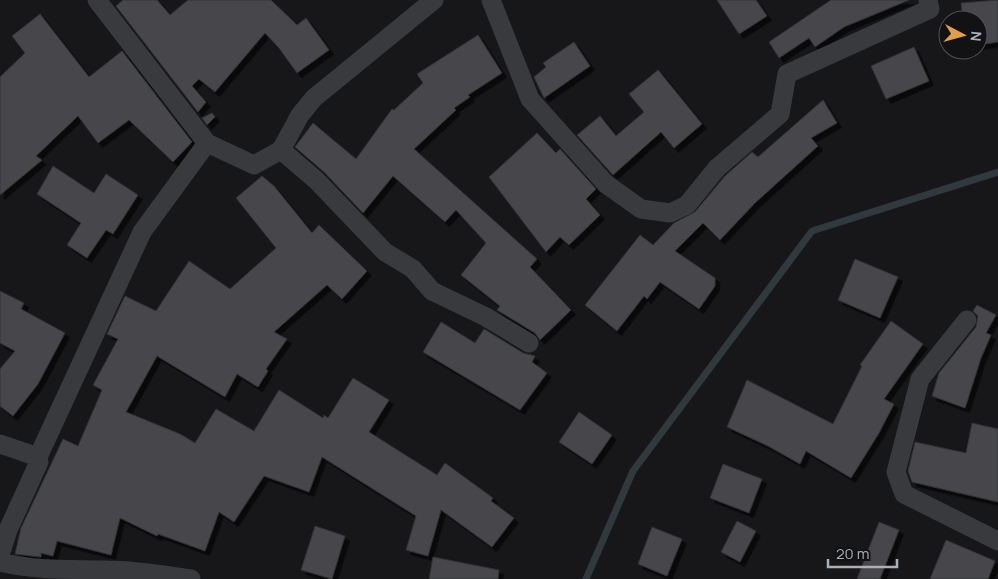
<svg xmlns="http://www.w3.org/2000/svg" width="998" height="579" font-family="Manrope,sans-serif">
  <style>
    .lines { fill: none; stroke-linecap: round; stroke-linejoin: round }
    .stream { stroke: #30393e; stroke-width: 7 }
    .building { fill: #46474c; stroke: #313235; filter: url(#shadow) }
    .minor { stroke: #383a3d; stroke-width: 19 }
  </style>
  <defs>
    <filter id="shadow"><feDropShadow dx="4.5" dy="4.5" stdDeviation="0" flood-color="#0009"/></filter>
  </defs>
  <rect width="100%" height="100%" fill="#171719"/>
  <g class="lines">
    <!-- stream -->
    <path class="stream" d="M 586,579 L 633,471 L 812,231 L 998,172"/>
  </g>
  <!-- building -->
  <path class="building" d="M 123,0 L 157,0 L 170,15 L 188,0 L 271,0 L 297,25 L 306,18 L 329,50 L 297,73 L 279,48 L 265,33 L 215,92 L 199,79 L 192,86 L 206,102 L 198,112 L 116,6 Z
    M 717,0 L 756,0 L 767,16 L 739,34 Z
    M 831,0 L 909,0 L 844,27 L 815,47 L 809,38 L 779,58 L 769,42 Z
    M 998,0 L 998,42 L 978,45 L 978,20 L 963,20 L 961,3 Z
    M 40,14 L 89,77 L 122,51 L 192,142 L 173,162 L 129,120 L 98,143 L 78,116 L 36,156 L 42,160 L 0,195 L 0,77 L 25,53 L 12,36 Z
    M 478,35 L 502,73 L 468,95 L 470,97 L 454,108 L 456,110 L 414,149 L 537,259 L 530,267 L 571,310 L 540,340 L 535,333 L 497,310 L 500,306 L 461,275 L 486,243 L 456,210 L 445,222 L 393,176 L 363,213 L 324,172 L 295,147 L 313,123 L 356,159 L 392,109 L 394,110 L 423,83 L 417,74 Z
    M 574,42 L 590,66 L 544,98 L 534,77 L 546,67 L 543,63 Z
    M 914,47 L 929,81 L 886,99 L 871,66 Z
    M 658,70 L 702,124 L 674,148 L 661,132 L 613,175 L 577,135 L 600,116 L 616,136 L 644,112 L 629,94 Z
    M 823,100 L 837,123 L 811,138 L 818,146 L 755,203 L 720,240 L 703,223 L 675,251 L 715,278 L 715,286 L 699,309 L 660,282 L 647,299 L 644,296 L 617,331 L 585,305 L 640,235 L 653,245 L 674,223 L 695,212 L 725,176 L 752,152 L 758,157 Z
    M 212,113 L 215,117 L 207,125 L 202,118 Z
    M 537,133 L 556,153 L 560,149 L 596,189 L 586,199 L 600,215 L 569,245 L 560,237 L 546,252 L 489,177 Z
    M 53,166 L 94,193 L 106,174 L 138,195 L 113,234 L 106,230 L 87,258 L 67,245 L 81,223 L 37,194 Z
    M 262,176 L 274,186 L 312,233 L 319,225 L 367,271 L 342,299 L 327,285 L 274,332 L 287,339 L 266,369 L 268,371 L 258,387 L 237,374 L 225,397 L 157,356 L 126,412 L 180,434 L 195,443 L 216,409 L 254,431 L 279,390 L 323,418 L 324,415 L 328,418 L 353,378 L 389,400 L 369,432 L 437,475 L 445,463 L 493,498 L 491,501 L 514,518 L 492,547 L 441,510 L 428,556 L 406,550 L 416,516 L 322,457 L 309,492 L 264,476 L 234,522 L 219,512 L 205,551 L 158,534 L 157,536 L 120,518 L 111,555 L 57,541 L 53,556 L 41,553 L 41,557 L 15,554 L 21,528 L 63,439 L 78,446 L 102,390 L 93,385 L 118,339 L 107,334 L 125,296 L 156,311 L 189,261 L 230,289 L 276,248 L 236,198 Z
    M 855,259 L 898,277 L 880,318 L 838,300 Z
    M 0,291 L 24,303 L 21,309 L 65,333 L 38,384 L 13,416 L 0,406 L 0,369 L 15,351 L 0,343 Z
    M 977,305 L 996,315 L 986,333 L 991,335 L 981,358 L 965,408 L 932,396 L 939,373 L 976,327 L 978,316 L 973,311 Z
    M 891,321 L 923,344 L 884,399 L 894,404 L 879,433 L 851,478 L 806,451 L 800,464 L 768,446 L 727,427 L 747,380 L 833,424 L 862,366 L 860,365 Z
    M 441,322 L 475,343 L 484,329 L 523,353 L 535,356 L 532,362 L 547,373 L 520,410 L 423,352 Z
    M 579,412 L 612,435 L 592,464 L 559,442 Z
    M 972,423 L 998,429 L 998,502 L 912,482 L 908,471 L 915,442 L 966,453 Z
    M 723,464 L 762,479 L 749,513 L 710,498 Z
    M 737,521 L 756,531 L 740,562 L 721,552 Z
    M 879,522 L 899,530 L 880,579 L 857,579 Z
    M 315,526 L 345,536 L 332,579 L 301,570 Z
    M 652,527 L 682,539 L 667,576 L 638,564 Z
    M 946,540 L 995,561 L 988,579 L 930,579 Z
    M 433,557 L 499,570 L 498,579 L 429,579 Z"/>
  <g class="lines">
    <!-- minor -->
    <path class="minor" d="M 97,0 L 207,143 L 254,165 L 281,150 L 300,115 L 314,98 L 434,0
      M 491,0 L 530,99 L 606,184 L 641,209 L 670,213 L 687,205 L 717,168 L 780,114 L 787,74 L 930,9 L 928,0
      M 281,150 L 316,180 L 385,252 L 413,269 L 432,291 L 486,317 L 529,343
      M 967,320 L 920,379 L 896,472 L 904,494 L 998,541
      M 0,444 L 38,457
      M 0,555 L 8,530 L 39,462 L 38,457 L 142,232 L 207,143
      M 0,562 C 36,571 70,569 107,570 C 135,570 164,575 191,579"/>
  </g>
  <!-- north arrow -->
  <g transform="translate(963 35) rotate(96)"><circle r="24" fill="#121214" stroke="#4f5156"/>
  <path d="M0-4L9 19L0 12L-9 19Z" fill="#e29f46"/>
  <text y="-8" font-size="14" font-weight="bold" text-anchor="middle" fill="#aab0b8">N</text>
  </g>
  <!-- scale -->
  <path d="M828 559v8h69v-8" fill="none" stroke="#aab0b8" stroke-width="2.5"/>
  <text x="836" y="559" font-size="15" fill="#aab0b8" stroke="#121214" stroke-width="4" paint-order="stroke">20 m</text>
</svg>
